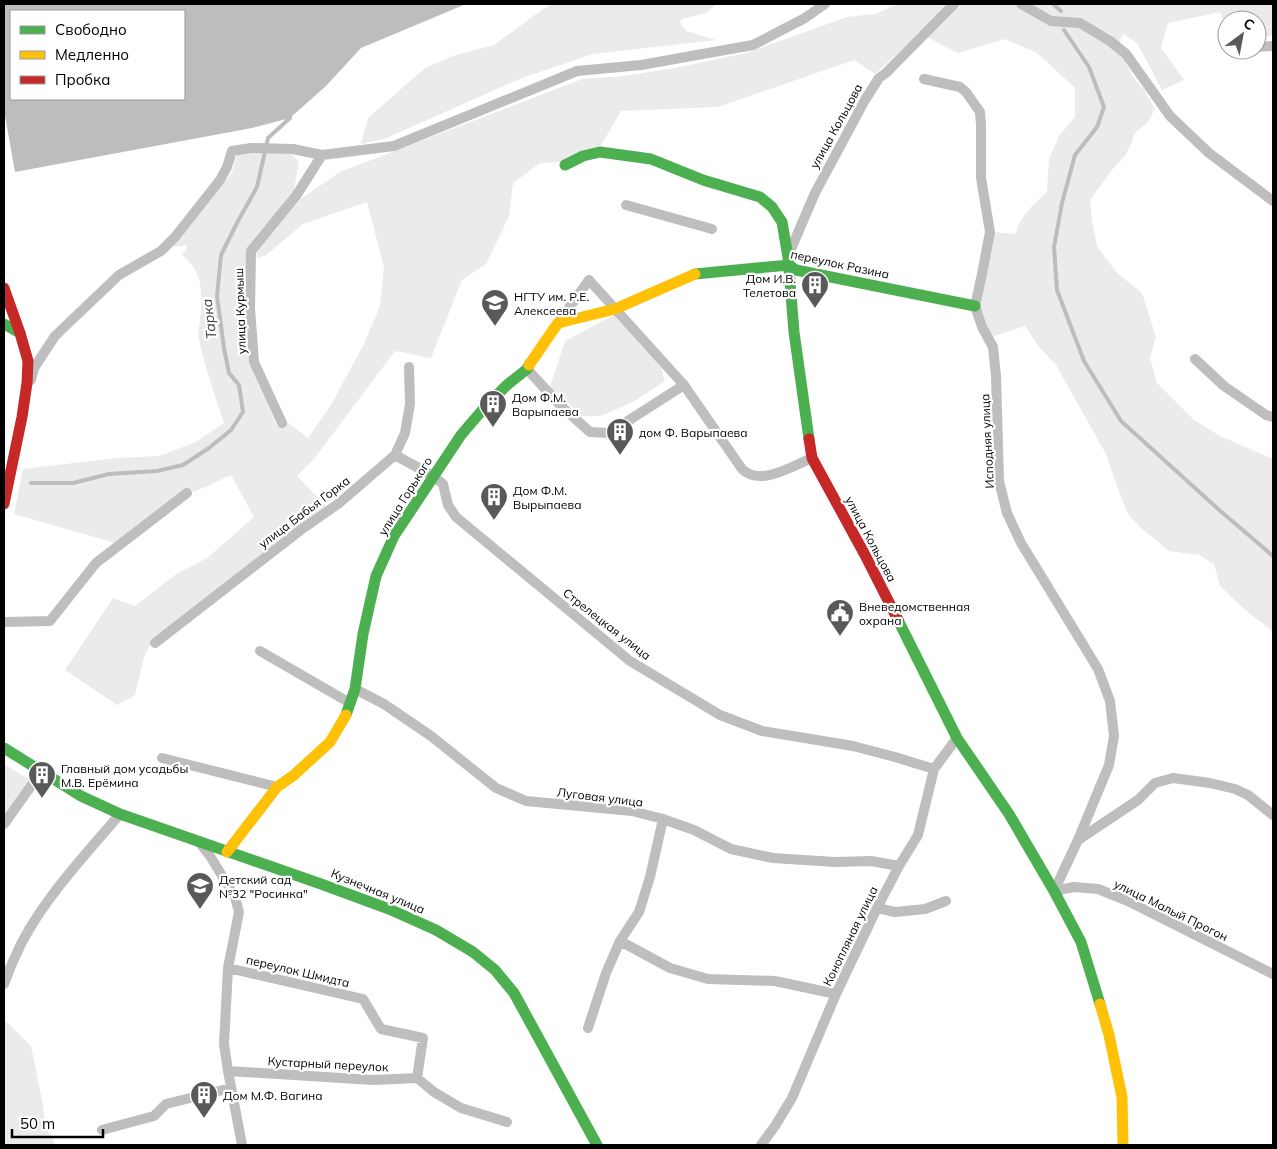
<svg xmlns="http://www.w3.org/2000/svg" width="1277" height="1149" font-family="Mulish,sans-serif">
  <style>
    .green { fill: #ebebeb }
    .water { fill: #bdbdbd; fill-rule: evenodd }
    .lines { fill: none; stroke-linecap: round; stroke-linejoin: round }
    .stream { stroke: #bdbdbd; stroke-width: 4 }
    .street { stroke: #bebebe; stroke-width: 10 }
    .fast { stroke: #4caf50; stroke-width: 11 }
    .slow { stroke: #ffc107; stroke-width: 11 }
    .jam { stroke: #c62828; stroke-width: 11 }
    .labels { text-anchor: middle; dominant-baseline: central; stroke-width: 4.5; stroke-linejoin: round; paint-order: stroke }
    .street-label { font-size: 12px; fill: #000; stroke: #fff }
    .poi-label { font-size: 12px; fill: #000; stroke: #fff; text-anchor: start }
    .water-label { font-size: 14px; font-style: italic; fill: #424242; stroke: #fff }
  </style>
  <rect width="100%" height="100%" fill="#fff"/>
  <!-- green -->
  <path class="green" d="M 552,4 L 717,4 L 706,13 L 682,19 L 680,22 L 686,31 L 716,40 L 593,54 L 522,78 L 384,139 L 361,144 L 368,118 L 425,68 L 456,55 L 494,45 L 543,9 Z
    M 897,4 L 1273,4 L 1273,36 L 1257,37 L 1257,20 L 1227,20 L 1227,30 L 1220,12 L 1168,23 L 1161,48 L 1184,80 L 1162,90 L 1137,43 L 1123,34 L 1118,46 L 1133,77 L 1144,90 L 1155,109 L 1148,122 L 1134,134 L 1132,142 L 1125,156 L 1111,171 L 1090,200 L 1092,220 L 1097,246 L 1117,273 L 1142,293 L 1156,337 L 1150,358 L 1157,383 L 1194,420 L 1220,436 L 1273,459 L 1273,635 L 1270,629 L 1245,610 L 1220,586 L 1214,564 L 1199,555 L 1169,551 L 1141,528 L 1128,514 L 1117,486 L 1106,454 L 1056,365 L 1039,347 L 1025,326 L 991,337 L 978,306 L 992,232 L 1016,234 C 1019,217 1035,203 1047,192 L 1049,159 L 1059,136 L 1075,117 L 1075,88 L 1037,53 L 1005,39 L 958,53 L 929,38 L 919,31 L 908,44 L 875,74 L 854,60 L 718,107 L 621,111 L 600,147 L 560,162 L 540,163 L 513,183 L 509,216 L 486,264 L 462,280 L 431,358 L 395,351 L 314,459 L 297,476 L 326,506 L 153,640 L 144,657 L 135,695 L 117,705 L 65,670 L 113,598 L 135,606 L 175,575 L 207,558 L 254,517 L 231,475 L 194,492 L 188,487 L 119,544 L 14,514 L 23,469 L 116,458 L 159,456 L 196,442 L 224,423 C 215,395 205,368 199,340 C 198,334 199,327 200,321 C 202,293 205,273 181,254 L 186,251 L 187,245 L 171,247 L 205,207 L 232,172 L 237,155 L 252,152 L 291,153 L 299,162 L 293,195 L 246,256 L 245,305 L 249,364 L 277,426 L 287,422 L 308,438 L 331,405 L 364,344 L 380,306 L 384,267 L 367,202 L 303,224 L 266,255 L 257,258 L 257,248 L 302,198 L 340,172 L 582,79 L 623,76 L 675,68 L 746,53 L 847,17 L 875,14 Z
    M 616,314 L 658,358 L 665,381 L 633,402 L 601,416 L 582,416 L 550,387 L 565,341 Z
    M 4,764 L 30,780 L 4,817 Z
    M 4,1019 L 31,1046 L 43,1105 L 45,1126 L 56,1145 L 4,1145 Z"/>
  <!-- water -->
  <path class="water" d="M 4,4 L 466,4 L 361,48 L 326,86 L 290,118 L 252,128 L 15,172 L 4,110 ZM 11,11 L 184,11 L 184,99 L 11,99 Z"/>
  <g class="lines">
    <!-- stream -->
    <path class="stream" d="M 1053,4 L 1061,11
      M 1064,30 L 1089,67 L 1104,107 L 1097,127 L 1075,155 L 1062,203 L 1054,247 L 1057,290 L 1084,361 L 1121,421 L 1217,508 L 1273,556
      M 31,483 L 73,483 L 109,474 L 157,471 L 183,465 L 209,448 L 231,430 L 243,412 L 239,385 L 229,373 L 224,348 L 217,296 L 221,255 L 238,221 L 257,187 L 268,138 L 290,118 L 290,114"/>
    <!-- street -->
    <path class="street" d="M 1021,4 L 1051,21 L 1080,23 L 1110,41 L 1126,54 L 1170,116 L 1209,153 L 1273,201
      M 1257,47 L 1273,46
      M 924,79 L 960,87 L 966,92 L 980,112 L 981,124 L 981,178 L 990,232 L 982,274 L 975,306 L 982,327 L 993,347 L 996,376 L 999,481 L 1007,513 L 1021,543 L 1098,669 L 1110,701 L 1114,736 L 1109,765 L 1078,840 L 1054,891
      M 626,205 L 712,229
      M 788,256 L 815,193 L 865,100 L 879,78 L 886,73 L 954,4
      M 558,323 L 589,280 L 684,385 L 742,469 C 760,487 792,466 812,458
      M 1195,359 L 1224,386 L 1266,415 L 1273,417
      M 527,369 L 561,406 L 590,432 L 609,433 L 684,385
      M 31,380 L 34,368 L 55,336 L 119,275 L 161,251 L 175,237 L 220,180 L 227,167 L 232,151 L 251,148 L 293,149 L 322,155 L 394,146 L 577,71 L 641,65 L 753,45 L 805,18 L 825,4
      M 282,423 L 254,362 L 250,308 L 251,251 L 277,219 L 296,196 L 322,155
      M 395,455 L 433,476 L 443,484 L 448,505 L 456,517 L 630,661 L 720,715 L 762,731 L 853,746 L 895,757 L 934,769
      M 4,622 L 50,621 L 96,563 L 187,493
      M 155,643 L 302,529 L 338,504 L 395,455 L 405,433 L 410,404 L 409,367
      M 260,651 L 350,703
      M 355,689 L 384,704 L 431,736 L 496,788 L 526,801 L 632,811 L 663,819 L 694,830 L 731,849 L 773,858 L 835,862 L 871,861 L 899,866
      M 162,758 L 277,787
      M 4,824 L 41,772
      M 1078,840 L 1138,800 L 1155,783 L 1173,778 L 1210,783 L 1235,789 L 1248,795 L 1273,815
      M 199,842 L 210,856 L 235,897 L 239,912 L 228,968 L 224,1044 L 228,1071 L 242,1145
      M 1054,891 L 1074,887 L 1098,889 L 1128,901 L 1273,974
      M 877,908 L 895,912 L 925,909 L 946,901
      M 620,941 L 670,968 L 708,979 L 775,981 L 836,994
      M 228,968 L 363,999 L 381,1029 L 423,1038 L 417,1078
      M 4,984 C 9,970 15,956 22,942 C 47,895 86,854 120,814
      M 588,1028 L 606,973 L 620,941 L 639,912 L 650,877 L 663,819
      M 228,1071 L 373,1080 L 417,1078 L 434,1092 L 461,1108 L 507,1122
      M 102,1130 L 154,1116 L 166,1104 L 231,1088
      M 761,1145 L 775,1126 L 792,1098 L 836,994 L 877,908 L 899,866 L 918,835 L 934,769 L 957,738"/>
    <!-- fast -->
    <path class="fast" d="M 565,165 L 583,156 L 600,152 L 651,159 L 703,180 L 760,197 L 772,207 L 782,222 L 788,257 L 794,332 L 809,439
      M 695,274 L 789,265 L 796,270 L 975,306
      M 4,324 L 20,333
      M 898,620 L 957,738 L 1009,814 L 1054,891 L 1081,942 L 1100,1004
      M 346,715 L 355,689 L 363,634 L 376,576 L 394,536 L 461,435 L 485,407 L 507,385 L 527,369 L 529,365
      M 4,748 L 81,796 L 120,814 L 321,884 L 389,909 L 436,930 L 473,952 L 495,970 L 514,993 L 597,1145"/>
    <!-- slow -->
    <path class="slow" d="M 529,365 L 558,323 L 615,309 L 695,274
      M 227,852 L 277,787 L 294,775 L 330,742 L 346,715
      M 1100,1004 L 1109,1035 L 1122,1097 L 1123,1145"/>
    <!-- jam -->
    <path class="jam" d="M 4,288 L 20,333 L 28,361 L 27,383 L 22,417 L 4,504
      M 809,439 L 812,458 L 865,555 L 898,620"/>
  </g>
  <!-- icons -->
  <defs>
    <symbol id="building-pin" viewBox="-11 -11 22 30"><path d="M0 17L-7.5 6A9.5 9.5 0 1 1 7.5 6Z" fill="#595959" stroke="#fff"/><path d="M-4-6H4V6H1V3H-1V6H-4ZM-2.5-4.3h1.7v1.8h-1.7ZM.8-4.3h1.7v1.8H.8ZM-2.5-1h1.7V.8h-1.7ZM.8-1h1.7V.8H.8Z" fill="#fff"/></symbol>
    <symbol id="university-pin" viewBox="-11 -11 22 30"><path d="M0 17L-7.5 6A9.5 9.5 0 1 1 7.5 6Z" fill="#595959" stroke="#fff"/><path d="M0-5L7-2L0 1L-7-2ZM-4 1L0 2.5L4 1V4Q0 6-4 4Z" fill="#fff"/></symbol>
    <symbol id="civic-pin" viewBox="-11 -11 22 30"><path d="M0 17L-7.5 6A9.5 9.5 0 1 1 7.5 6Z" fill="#595959" stroke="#fff"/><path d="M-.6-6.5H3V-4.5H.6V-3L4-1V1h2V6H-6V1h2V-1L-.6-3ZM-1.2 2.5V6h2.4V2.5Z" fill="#fff"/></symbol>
    <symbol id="school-pin" viewBox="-11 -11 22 30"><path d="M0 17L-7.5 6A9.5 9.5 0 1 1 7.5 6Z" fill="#595959" stroke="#fff"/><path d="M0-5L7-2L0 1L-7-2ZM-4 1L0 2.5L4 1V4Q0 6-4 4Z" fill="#fff"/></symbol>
  </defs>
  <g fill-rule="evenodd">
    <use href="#building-pin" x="799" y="269" width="32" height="43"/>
    <use href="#university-pin" x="479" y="287" width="32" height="43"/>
    <use href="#building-pin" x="477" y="388" width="32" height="43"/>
    <use href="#building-pin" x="604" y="416" width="32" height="43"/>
    <use href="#building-pin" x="478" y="481" width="32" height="43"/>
    <use href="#civic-pin" x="824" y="597" width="32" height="43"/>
    <use href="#building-pin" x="26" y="759" width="32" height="43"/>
    <use href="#school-pin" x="184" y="870" width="32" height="43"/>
    <use href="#building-pin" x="188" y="1079" width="32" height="43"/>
  </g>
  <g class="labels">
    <!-- street labels -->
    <g class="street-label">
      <text transform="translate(836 126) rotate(-61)">улица Кольцова</text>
      <text transform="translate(840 264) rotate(12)">переулок Разина</text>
      <text transform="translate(240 311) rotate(-92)">улица Курмыш</text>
      <text transform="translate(987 441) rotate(-93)">Исподняя улица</text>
      <text transform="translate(405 496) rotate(-58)">улица Горького</text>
      <text transform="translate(304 512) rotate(-37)">улица Бабья Горка</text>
      <text transform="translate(871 539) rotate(62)">улица Кольцова</text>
      <text transform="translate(607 624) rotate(38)">Стрелецкая улица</text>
      <text transform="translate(600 797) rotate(7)">Луговая улица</text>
      <text transform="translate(378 891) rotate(22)">Кузнечная улица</text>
      <text transform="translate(1171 910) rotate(26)">улица Малый Прогон</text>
      <text transform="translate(850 936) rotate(-64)">Конопляная улица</text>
      <text transform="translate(298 971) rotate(13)">переулок Шмидта</text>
      <text transform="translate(328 1064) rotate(3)">Кустарный переулок</text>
    </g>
    <!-- poi labels -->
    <g class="poi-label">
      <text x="796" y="278" text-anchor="end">Дом И.В.<tspan x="796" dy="14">Телетова</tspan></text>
      <text x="514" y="296">НГТУ им. Р.Е.<tspan x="514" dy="14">Алексеева</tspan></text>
      <text x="512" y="397">Дом Ф.М.<tspan x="512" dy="14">Варыпаева</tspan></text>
      <text x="639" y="432">дом Ф. Варыпаева</text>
      <text x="513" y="490">Дом Ф.М.<tspan x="513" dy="14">Вырыпаева</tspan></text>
      <text x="859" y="606">Вневедомственная<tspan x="859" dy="14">охрана</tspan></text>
      <text x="61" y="768">Главный дом усадьбы<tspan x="61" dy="14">М.В. Ерёмина</tspan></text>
      <text x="219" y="879">Детский сад<tspan x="219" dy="14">№32 "Росинка"</tspan></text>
      <text x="223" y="1095">Дом М.Ф. Вагина</text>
    </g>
    <!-- water labels -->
    <g class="water-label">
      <text transform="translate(209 319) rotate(-97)">Тарка</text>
    </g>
  </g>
  <!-- border -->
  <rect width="1277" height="1149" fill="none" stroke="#000000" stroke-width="10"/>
  <!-- legend -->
  <rect x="10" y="10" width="175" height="90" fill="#ffffff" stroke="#999999"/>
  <rect x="20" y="26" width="25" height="8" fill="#4caf50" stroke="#999999"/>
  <text x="55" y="35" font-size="15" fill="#000000">Свободно</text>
  <rect x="20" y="51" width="25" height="8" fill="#ffc107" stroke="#999999"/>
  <text x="55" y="60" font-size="15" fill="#000000">Медленно</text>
  <rect x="20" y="76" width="25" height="8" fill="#c62828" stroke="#999999"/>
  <text x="55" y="85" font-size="15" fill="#000000">Пробка</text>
  <!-- north arrow -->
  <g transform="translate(1242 35) rotate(32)"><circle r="24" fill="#ffffff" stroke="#999999"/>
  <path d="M0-4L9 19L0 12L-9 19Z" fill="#595959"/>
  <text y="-8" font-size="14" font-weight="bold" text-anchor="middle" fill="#000000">С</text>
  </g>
  <!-- scale -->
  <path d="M12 1129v8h91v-8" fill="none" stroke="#000000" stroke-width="2.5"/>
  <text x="20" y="1129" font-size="15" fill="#000000" stroke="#ffffff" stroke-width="4" paint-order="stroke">50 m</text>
</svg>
